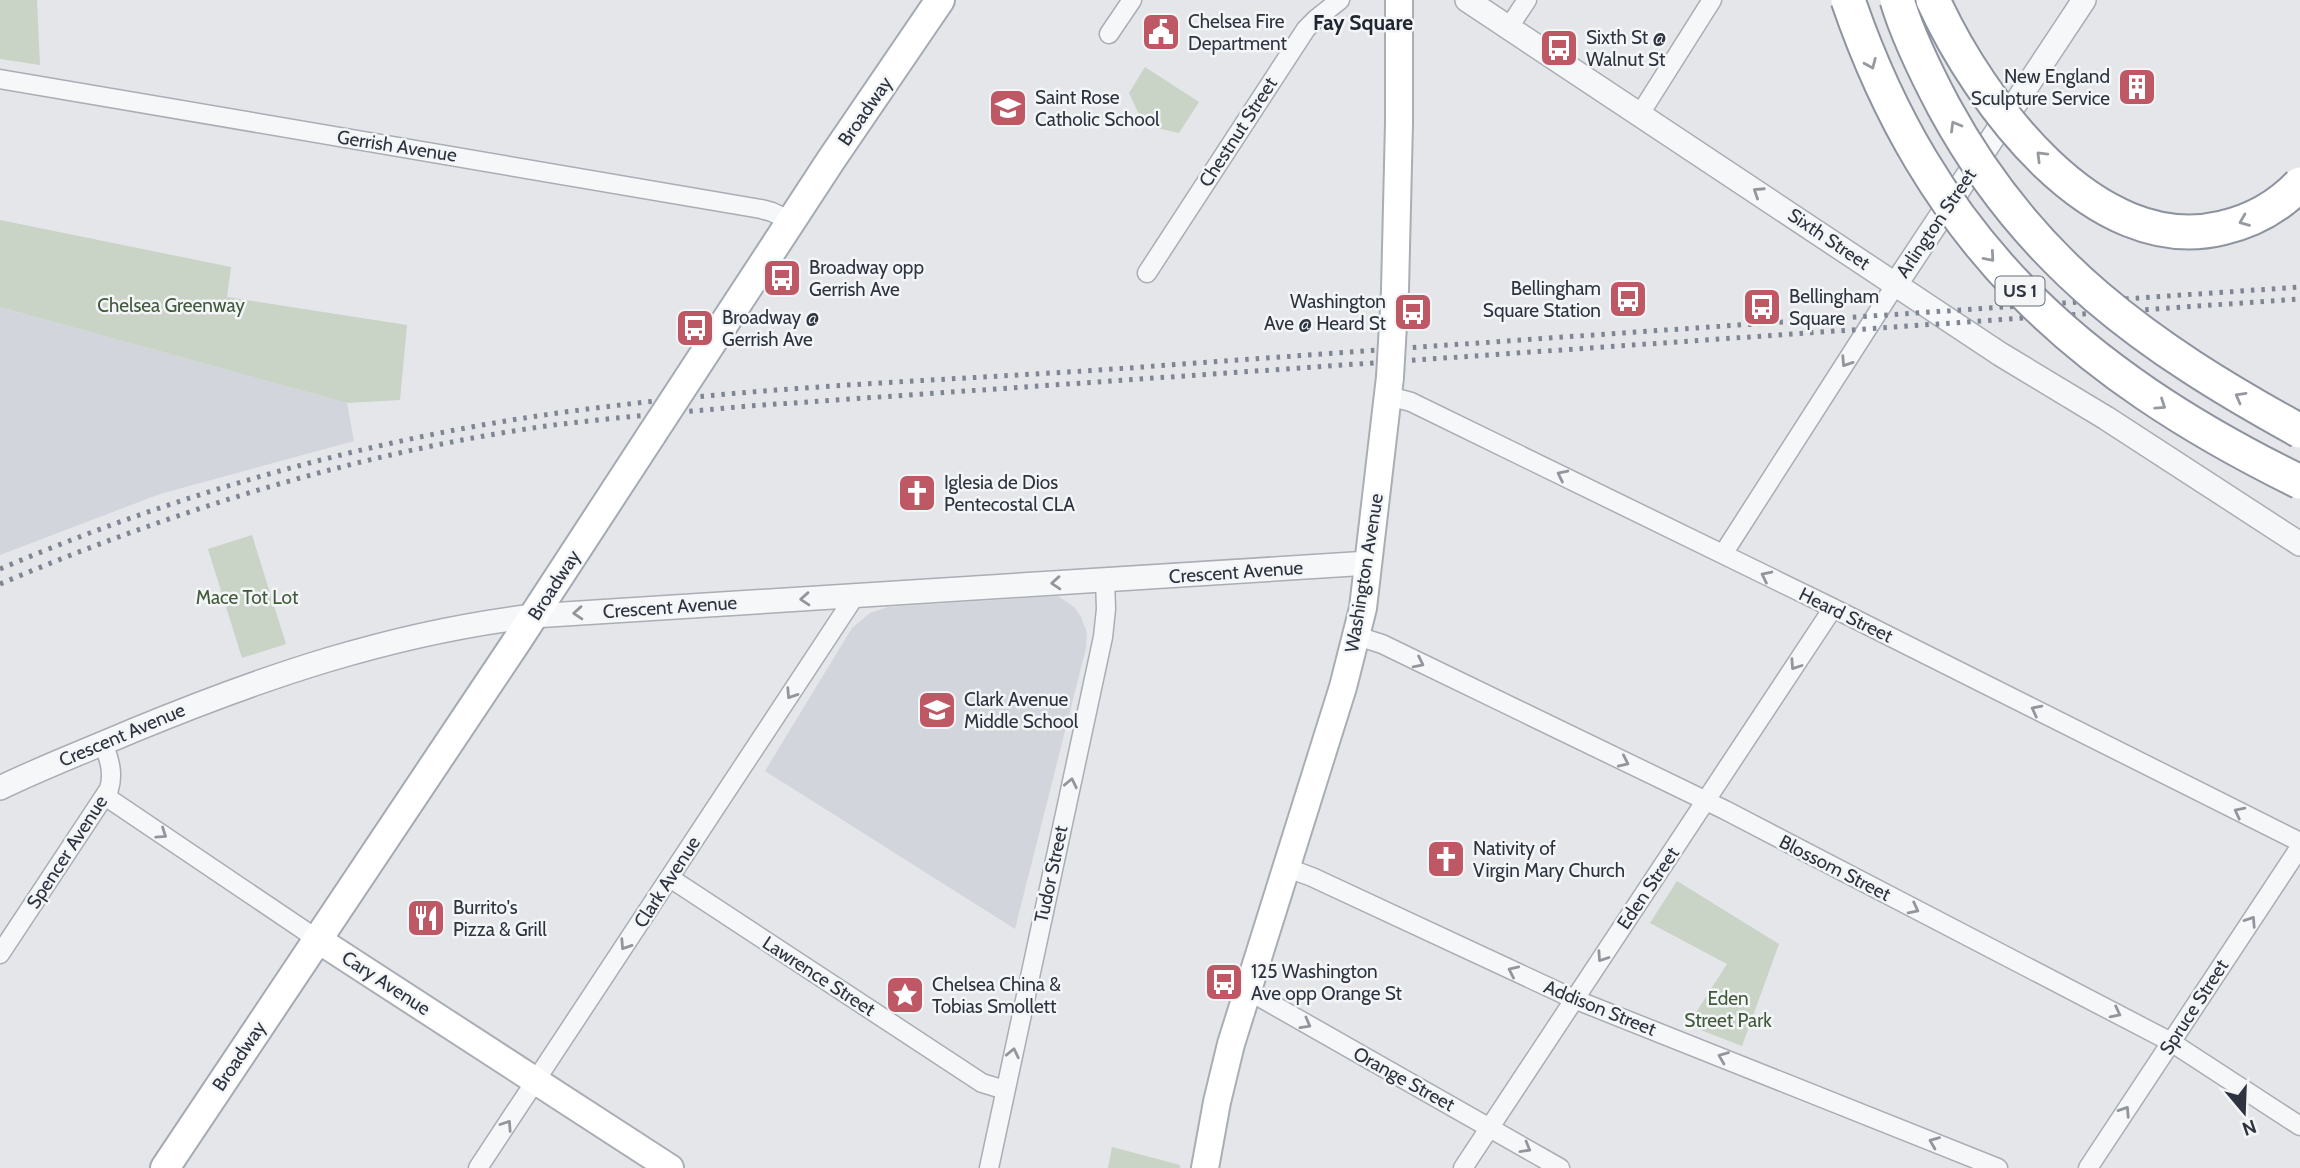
<svg xmlns="http://www.w3.org/2000/svg" width="2300" height="1168" font-family="Cabin,sans-serif">
  <style>
    .built { fill: #d2d5dc }
    .green { fill: #c9d3c6 }
    .lines { fill: none; stroke-linecap: round; stroke-linejoin: round }
    .minor-casing { stroke: #a9adb4; stroke-width: 21 }
    .tertiary-casing { stroke: #a9adb4; stroke-width: 26 }
    .secondary-casing { stroke: #a9adb4; stroke-width: 30 }
    .primary-casing { stroke: #a4aab4; stroke-width: 32 }
    .minor { stroke: #f6f7f9; stroke-width: 18 }
    .tertiary { stroke: #f6f7f9; stroke-width: 23 }
    .secondary { stroke: #fff; stroke-width: 26 }
    .primary { stroke: #fff; stroke-width: 28 }
    .rail { stroke: #7f8592; stroke-width: 5; stroke-dasharray: 3.5 7; stroke-linecap: butt }
    .secondary-bridge-casing { stroke: #a9adb4; stroke-width: 30; stroke-linecap: butt }
    .primary-bridge-casing { stroke: #a4aab4; stroke-width: 32; stroke-linecap: butt }
    .motorway-bridge-casing { stroke: #8d939f; stroke-width: 37; stroke-linecap: butt }
    .secondary-bridge { stroke: #fff; stroke-width: 26 }
    .primary-bridge { stroke: #fff; stroke-width: 28 }
    .motorway-bridge { stroke: #fff; stroke-width: 33 }
    .oneway { stroke: #969aa0 }
    .oneway2 { stroke: #92969c }
    .labels { text-anchor: middle; dominant-baseline: central; stroke-width: 5; stroke-linejoin: round; paint-order: stroke }
    .shield { fill: #f3f5f7; stroke: #686e77; stroke-width: 2 }
    .shield-label { font-size: 18px; font-weight: bold; fill: #2d3440 }
    .poi-label { font-size: 19px; fill: #2d3440; stroke: #f3f5f7; text-anchor: start }
    .street-label { font-size: 19px; fill: #2d3440; stroke: #f3f5f7 }
    .park-label { font-size: 19px; fill: #415a3c; stroke: #f3f5f7 }
    .neighbourhood-label { font-size: 21px; font-weight: bold; fill: #1f2531; stroke: #f3f5f7 }
  </style>
  <rect width="100%" height="100%" fill="#e4e6ea"/>
  <!-- built -->
  <path class="built" d="M 0,307 L 347,403 L 354,441 L 160,494 L 0,555 Z
    M 1058,596 L 1074,607 L 1081,617 L 1087,633 L 1086,648 L 1015,929 L 765,771 L 852,628 L 870,613 L 888,607 Z"/>
  <!-- green -->
  <path class="green" d="M 0,0 L 37,0 L 40,65 L 0,59 Z
    M 1145,67 L 1199,102 L 1179,133 L 1144,125 L 1129,93 Z
    M 0,220 L 231,267 L 227,297 L 407,325 L 400,400 L 347,403 L 0,307 Z
    M 252,535 L 286,644 L 242,658 L 208,549 Z
    M 1677,881 L 1779,944 L 1742,1046 L 1688,1025 L 1727,964 L 1650,923 Z
    M 1112,1147 L 1180,1165 L 1180,1168 L 1108,1168 Z"/>
  <g class="lines">
    <defs>
      <path id="minor" d="M 1509,27 L 1527,0
        M 1109,34 L 1132,0
        M 0,79 L 761,209 L 772,212 L 791,221
        M 1640,114 L 1712,0
        M 1147,273 L 1306,29 L 1316,19 L 1340,0
        M 1389,396 L 1411,402 L 1833,608 L 2300,842
        M 1723,554 L 1896,284
        M 1357,636 L 1382,644 L 1725,810 L 2171,1042 L 2300,1126
        M 105,796 L 317,939
        M 1285,867 L 1312,877 L 1574,999 L 1998,1168
        M 670,878 L 982,1083 L 1005,1090
        M 0,954 L 109,789 C 114,773 109,758 103,743
        M 1247,990 L 1560,1168
        M 478,1168 L 855,596
        M 989,1168 L 1103,637 L 1106,609 L 1105,580
        M 1463,1168 L 1833,608
        M 2088,1168 L 2300,847"/>
      <path id="tertiary" d="M 1467,0 L 2000,354 L 2106,418 L 2300,544
        M 1896,284 L 2084,0
        M 0,788 C 43,767 88,750 132,731 C 263,677 391,633 533,616 L 1369,563"/>
      <path id="secondary" d="M 1395,290 L 1399,123 L 1399,0
        M 317,939 L 670,1168
        M 1205,1168 L 1217,1102 L 1231,1044 L 1343,687 L 1363,608 L 1390,377"/>
      <path id="primary" d="M 716,336 L 831,160 L 940,0
        M 165,1168 L 517,641 L 652,434"/>
    </defs>
    <!-- minor casing -->
    <use href="#minor" class="minor-casing"/>
    <!-- tertiary casing -->
    <use href="#tertiary" class="tertiary-casing"/>
    <!-- secondary casing -->
    <use href="#secondary" class="secondary-casing"/>
    <!-- primary casing -->
    <use href="#primary" class="primary-casing"/>
    <!-- minor -->
    <use href="#minor" class="minor"/>
    <!-- tertiary -->
    <use href="#tertiary" class="tertiary"/>
    <!-- secondary -->
    <use href="#secondary" class="secondary"/>
    <!-- primary -->
    <use href="#primary" class="primary"/>
    <!-- rail -->
    <path class="rail" d="M 0,569 C 190,488 391,433 596,408 C 782,384 970,380 1156,366 C 1537,338 1919,313 2300,287
      M 0,584 C 177,509 363,451 554,425 C 619,417 684,412 749,406 L 2300,299"/>
    <defs>
      <path id="secondary-bridge" d="M 1390,377 L 1395,290"/>
      <path id="primary-bridge" d="M 652,434 L 716,336"/>
      <path id="motorway-bridge" d="M 1848,0 C 1930,240 2076,372 2300,482
        M 1897,0 C 1908,37 1926,73 1944,107 C 2029,264 2147,347 2300,431
        M 1933,0 C 1979,101 2094,259 2222,228 C 2253,221 2279,206 2300,184"/>
    </defs>
    <!-- secondary-bridge casing -->
    <use href="#secondary-bridge" class="secondary-bridge-casing"/>
    <!-- primary-bridge casing -->
    <use href="#primary-bridge" class="primary-bridge-casing"/>
    <!-- motorway-bridge casing -->
    <use href="#motorway-bridge" class="motorway-bridge-casing"/>
    <!-- secondary-bridge -->
    <use href="#secondary-bridge" class="secondary-bridge"/>
    <!-- primary-bridge -->
    <use href="#primary-bridge" class="primary-bridge"/>
    <!-- motorway-bridge -->
    <use href="#motorway-bridge" class="motorway-bridge"/>
  </g>
  <!-- one-way arrows -->
  <defs><path id="oneway-chevron" d="M-2-3.5L2.5 0L-2 3.5" fill="none" stroke-width="1.6" stroke-linecap="round" stroke-linejoin="round" transform="scale(1.75)"/></defs>
  <g class="oneway">
    <use href="#oneway-chevron" transform="translate(1871 64) rotate(67)"/>
    <use href="#oneway-chevron" transform="translate(1955 126) rotate(-120)"/>
    <use href="#oneway-chevron" transform="translate(2041 156) rotate(-135)"/>
    <use href="#oneway-chevron" transform="translate(2244 221) rotate(158)"/>
    <use href="#oneway-chevron" transform="translate(1990 257) rotate(49)"/>
    <use href="#oneway-chevron" transform="translate(2240 397) rotate(-151)"/>
    <use href="#oneway-chevron" transform="translate(2161 405) rotate(34)"/>
  </g>
  <g class="oneway2">
    <use href="#oneway-chevron" transform="translate(1758 192) rotate(-147)"/>
    <use href="#oneway-chevron" transform="translate(1846 362) rotate(123)"/>
    <use href="#oneway-chevron" transform="translate(1562 475) rotate(-154)"/>
    <use href="#oneway-chevron" transform="translate(1766 576) rotate(-154)"/>
    <use href="#oneway-chevron" transform="translate(1056 583) rotate(176)"/>
    <use href="#oneway-chevron" transform="translate(805 599) rotate(176)"/>
    <use href="#oneway-chevron" transform="translate(578 613) rotate(176)"/>
    <use href="#oneway-chevron" transform="translate(1419 663) rotate(26)"/>
    <use href="#oneway-chevron" transform="translate(1795 665) rotate(124)"/>
    <use href="#oneway-chevron" transform="translate(791 694) rotate(123)"/>
    <use href="#oneway-chevron" transform="translate(2036 710) rotate(-153)"/>
    <use href="#oneway-chevron" transform="translate(1624 762) rotate(25)"/>
    <use href="#oneway-chevron" transform="translate(1071 783) rotate(-78)"/>
    <use href="#oneway-chevron" transform="translate(2239 812) rotate(-153)"/>
    <use href="#oneway-chevron" transform="translate(162 834) rotate(34)"/>
    <use href="#oneway-chevron" transform="translate(1914 909) rotate(27)"/>
    <use href="#oneway-chevron" transform="translate(2251 921) rotate(-57)"/>
    <use href="#oneway-chevron" transform="translate(625 945) rotate(123)"/>
    <use href="#oneway-chevron" transform="translate(1602 957) rotate(124)"/>
    <use href="#oneway-chevron" transform="translate(1513 971) rotate(-155)"/>
    <use href="#oneway-chevron" transform="translate(2116 1013) rotate(27)"/>
    <use href="#oneway-chevron" transform="translate(1306 1024) rotate(29)"/>
    <use href="#oneway-chevron" transform="translate(1013 1053) rotate(-78)"/>
    <use href="#oneway-chevron" transform="translate(1723 1057) rotate(-158)"/>
    <use href="#oneway-chevron" transform="translate(2125 1111) rotate(-57)"/>
    <use href="#oneway-chevron" transform="translate(507 1125) rotate(-56)"/>
    <use href="#oneway-chevron" transform="translate(1934 1142) rotate(-158)"/>
    <use href="#oneway-chevron" transform="translate(1526 1148) rotate(30)"/>
  </g>
  <!-- icons -->
  <defs>
    <symbol id="civic-square" viewBox="-11 -11 22 22"><rect x="-9" y="-9" width="18" height="18" rx="4" fill="#bf5865" stroke="#f3f5f7"/><path d="M-.6-6.5H3V-4.5H.6V-3L4-1V1h2V6H-6V1h2V-1L-.6-3ZM-1.2 2.5V6h2.4V2.5Z" fill="#fff"/></symbol>
    <symbol id="bus-square" viewBox="-11 -11 22 22"><rect x="-9" y="-9" width="18" height="18" rx="4" fill="#bf5865" stroke="#f3f5f7"/><path d="M-5-6H5V4H4V6H2V4H-2V6H-4V4H-5ZM-3.5-4V0h7V-4ZM-3.5 1.2v1.5H-2V1.2ZM2 1.2v1.5H3.5V1.2Z" fill="#fff"/></symbol>
    <symbol id="building-square" viewBox="-11 -11 22 22"><rect x="-9" y="-9" width="18" height="18" rx="4" fill="#bf5865" stroke="#f3f5f7"/><path d="M-4-6H4V6H1V3H-1V6H-4ZM-2.5-4.3h1.7v1.8h-1.7ZM.8-4.3h1.7v1.8H.8ZM-2.5-1h1.7V.8h-1.7ZM.8-1h1.7V.8H.8Z" fill="#fff"/></symbol>
    <symbol id="school-square" viewBox="-11 -11 22 22"><rect x="-9" y="-9" width="18" height="18" rx="4" fill="#bf5865" stroke="#f3f5f7"/><path d="M0-5L7-2L0 1L-7-2ZM-4 1L0 2.5L4 1V4Q0 6-4 4Z" fill="#fff"/></symbol>
    <symbol id="church-square" viewBox="-11 -11 22 22"><rect x="-9" y="-9" width="18" height="18" rx="4" fill="#bf5865" stroke="#f3f5f7"/><path d="M-1.2-6h2.4v3.5h3.3v2.4h-3.3V6h-2.4V-.1h-3.3v-2.4h3.3Z" fill="#fff"/></symbol>
    <symbol id="restaurant-square" viewBox="-11 -11 22 22"><rect x="-9" y="-9" width="18" height="18" rx="4" fill="#bf5865" stroke="#f3f5f7"/><path d="M-5-6h1v4h1v-4h1v4h1v-4h1v5L-1.5 .5V6h-2V.5L-5-1ZM5-6V6H3V1.5H1.5Q1.5-4 5-6Z" fill="#fff"/></symbol>
    <symbol id="sight-square" viewBox="-11 -11 22 22"><rect x="-9" y="-9" width="18" height="18" rx="4" fill="#bf5865" stroke="#f3f5f7"/><path d="M0-6L1.8-2.2L6-1.7L2.9 1.2L3.7 5.4L0 3.3L-3.7 5.4L-2.9 1.2L-6-1.7L-1.8-2.2Z" fill="#fff"/></symbol>
  </defs>
  <g fill-rule="evenodd">
    <use href="#civic-square" x="1139" y="10" width="44" height="44"/>
    <use href="#bus-square" x="1537" y="26" width="44" height="44"/>
    <use href="#building-square" x="2115" y="65" width="44" height="44"/>
    <use href="#school-square" x="986" y="86" width="44" height="44"/>
    <use href="#bus-square" x="760" y="256" width="44" height="44"/>
    <use href="#bus-square" x="1606" y="277" width="44" height="44"/>
    <use href="#bus-square" x="1740" y="285" width="44" height="44"/>
    <use href="#bus-square" x="1391" y="290" width="44" height="44"/>
    <use href="#bus-square" x="673" y="306" width="44" height="44"/>
    <use href="#church-square" x="895" y="471" width="44" height="44"/>
    <use href="#school-square" x="915" y="688" width="44" height="44"/>
    <use href="#church-square" x="1424" y="837" width="44" height="44"/>
    <use href="#restaurant-square" x="404" y="896" width="44" height="44"/>
    <use href="#bus-square" x="1202" y="960" width="44" height="44"/>
    <use href="#sight-square" x="883" y="973" width="44" height="44"/>
  </g>
  <g class="labels">
    <!-- shield labels -->
    <rect class="shield" x="1995.5" y="276.5" width="49" height="29" rx="5"/>
    <g class="shield-label">
      <text x="2020" y="291">US 1</text>
    </g>
    <!-- poi labels -->
    <g class="poi-label">
      <text x="1188" y="21">Chelsea Fire<tspan x="1188" dy="22">Department</tspan></text>
      <text x="1586" y="37">Sixth St @<tspan x="1586" dy="22">Walnut St</tspan></text>
      <text x="2110" y="76" text-anchor="end">New England<tspan x="2110" dy="22">Sculpture Service</tspan></text>
      <text x="1035" y="97">Saint Rose<tspan x="1035" dy="22">Catholic School</tspan></text>
      <text x="809" y="267">Broadway opp<tspan x="809" dy="22">Gerrish Ave</tspan></text>
      <text x="1601" y="288" text-anchor="end">Bellingham<tspan x="1601" dy="22">Square Station</tspan></text>
      <text x="1789" y="296">Bellingham<tspan x="1789" dy="22">Square</tspan></text>
      <text x="1386" y="301" text-anchor="end">Washington<tspan x="1386" dy="22">Ave @ Heard St</tspan></text>
      <text x="722" y="317">Broadway @<tspan x="722" dy="22">Gerrish Ave</tspan></text>
      <text x="944" y="482">Iglesia de Dios<tspan x="944" dy="22">Pentecostal CLA</tspan></text>
      <text x="964" y="699">Clark Avenue<tspan x="964" dy="22">Middle School</tspan></text>
      <text x="1473" y="848">Nativity of<tspan x="1473" dy="22">Virgin Mary Church</tspan></text>
      <text x="453" y="907">Burrito's<tspan x="453" dy="22">Pizza &amp; Grill</tspan></text>
      <text x="1251" y="971">125 Washington<tspan x="1251" dy="22">Ave opp Orange St</tspan></text>
      <text x="932" y="984">Chelsea China &amp;<tspan x="932" dy="22">Tobias Smollett</tspan></text>
    </g>
    <!-- street labels -->
    <g class="street-label">
      <text transform="translate(865 111) rotate(-55)">Broadway</text>
      <text transform="translate(1238 132) rotate(-57)">Chestnut Street</text>
      <text transform="translate(397 146) rotate(9)">Gerrish Avenue</text>
      <text transform="translate(1936 223) rotate(-56)">Arlington Street</text>
      <text transform="translate(1829 239) rotate(34)">Sixth Street</text>
      <text transform="translate(1236 572) rotate(-4)">Crescent Avenue</text>
      <text transform="translate(1364 573) rotate(-81)">Washington Avenue</text>
      <text transform="translate(554 585) rotate(-57)">Broadway</text>
      <text transform="translate(670 607) rotate(-4)">Crescent Avenue</text>
      <text transform="translate(1846 615) rotate(26)">Heard Street</text>
      <text transform="translate(122 735) rotate(-23)">Crescent Avenue</text>
      <text transform="translate(67 852) rotate(-57)">Spencer Avenue</text>
      <text transform="translate(1835 868) rotate(27)">Blossom Street</text>
      <text transform="translate(1051 874) rotate(-78)">Tudor Street</text>
      <text transform="translate(667 882) rotate(-57)">Clark Avenue</text>
      <text transform="translate(1648 888) rotate(-56)">Eden Street</text>
      <text transform="translate(819 976) rotate(33)">Lawrence Street</text>
      <text transform="translate(386 983) rotate(33)">Cary Avenue</text>
      <text transform="translate(2194 1007) rotate(-57)">Spruce Street</text>
      <text transform="translate(1600 1008) rotate(22)">Addison Street</text>
      <text transform="translate(239 1056) rotate(-56)">Broadway</text>
      <text transform="translate(1404 1079) rotate(29)">Orange Street</text>
    </g>
    <!-- park labels -->
    <g class="park-label">
      <text x="171" y="305">Chelsea Greenway</text>
      <text x="247" y="597">Mace Tot Lot</text>
      <text x="1728" y="998">Eden<tspan x="1728" dy="22">Street Park</tspan></text>
    </g>
    <!-- neighbourhood labels -->
    <g class="neighbourhood-label">
      <text x="1363" y="22">Fay Square</text>
    </g>
  </g>
  <!-- north arrow -->
  <g transform="translate(2244 1112) rotate(161)" stroke="#f3f5f7" stroke-width="5" paint-order="stroke">
  <path d="M0-5L12 26L0 18L-12 26Z" fill="#2d3440"/>
  <text y="-10" font-size="19" font-weight="bold" text-anchor="middle" fill="#2d3440">N</text>
  </g>
</svg>
